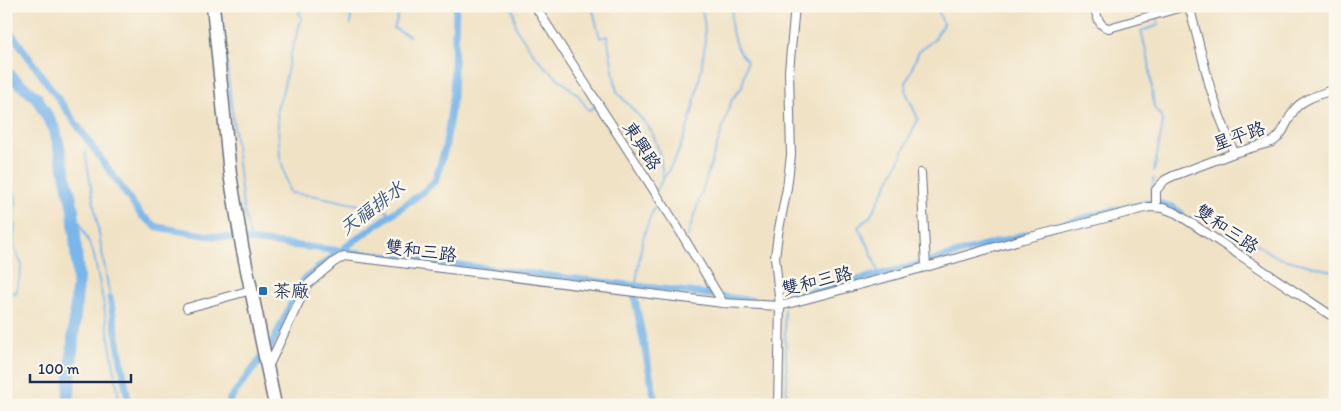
<svg xmlns="http://www.w3.org/2000/svg" width="1341" height="411" font-family="Itim,'LXGW WenKai TC',sans-serif">
  <style>
    .lines { fill: none; stroke-linecap: round; stroke-linejoin: round }
    .stream { stroke: #78b6eb; stroke-width: 2 }
    .canal { stroke: #78b6eb; stroke-width: 7 }
    .river { stroke: #78b6eb; stroke-width: 12 }
    .minor-casing { stroke: #666e82; stroke-width: 10 }
    .primary-casing { stroke: #666e82; stroke-width: 15 }
    .minor { stroke: #fff; stroke-width: 8 }
    .primary { stroke: #fff; stroke-width: 12 }
    .poi-dot { fill: #1f6fb2; stroke: #fbf7ec; stroke-width: 2 }
    .labels { text-anchor: middle; dominant-baseline: central; stroke-width: 5; stroke-linejoin: round; paint-order: stroke }
    .street-label { font-size: 18px; fill: #1b2f5e; stroke: #fbf7ec }
    .poi-label { font-size: 18px; fill: #1b2f5e; stroke: #fbf7ec; text-anchor: start }
    .water-label { font-size: 19px; font-style: italic; fill: #375888; stroke: #fbf7ec }
  </style>
  <rect width="100%" height="100%" fill="#fbf7ec"/>
  <filter id="ink" filterUnits="userSpaceOnUse"><feTurbulence type="fractalNoise" baseFrequency=".02" numOctaves="2"/><feDisplacementMap in="SourceGraphic" scale="10" xChannelSelector="R" yChannelSelector="G"/><feConvolveMatrix kernelMatrix="1 2 1 2 8 2 1 2 1" color-interpolation-filters="sRGB"/></filter>
  <filter id="wash" filterUnits="userSpaceOnUse"><feTurbulence type="fractalNoise" baseFrequency=".0096" numOctaves="4" result="noise"/><feDisplacementMap in="SourceGraphic" scale="20" xChannelSelector="R" yChannelSelector="G"/><feGaussianBlur stdDeviation="1.12" result="paint"/><feColorMatrix in="noise" values="0 0 0 0 0 0 0 0 0 0 0 0 0 0 0 0 0 1.4 0 .05"/><feComposite in="paint" operator="in"/></filter>
  <g filter="url(#wash)">
    <rect width="100%" height="100%" fill="#f0e2c5"/>
    <g class="lines">
      <!-- stream -->
      <path class="stream" d="M 220,6 L 243,207 L 251,240
        M 303,6 L 299,13 L 302,18 L 291,53 L 282,94 L 277,108 L 280,157 L 290,193 L 316,196 L 387,211 L 391,215
        M 350,6 L 351,24
        M 401,6 L 394,29 L 410,36
        M 518,6 L 513,8 L 516,28 L 532,52 L 546,68 L 578,95 L 589,111 L 595,106 L 626,156 L 657,203 C 642,230 640,253 636,284
        M 592,6 L 600,38 L 607,36 L 617,92 L 648,126 C 658,141 661,159 663,177
        M 85,152 L 110,298
        M 1154,171 L 1163,123 L 1161,116 L 1154,108 L 1149,62 L 1141,31 L 1159,25 L 1156,16
        M 6,177 L 15,192 L 16,203 L 13,215 L 15,226 L 13,244 L 22,265 L 16,294 L 6,289
        M 657,189 C 662,180 668,172 673,163 C 685,140 692,115 697,90 C 703,62 709,34 701,6
        M 1151,196 L 1154,178
        M 73,208 L 93,251 L 103,300 L 120,405
        M 687,238 L 732,99 L 742,87 L 747,61 C 734,49 727,23 734,6
        M 1237,250 L 1244,246 L 1251,244 L 1258,245 L 1279,258 L 1327,270 L 1335,271
        M 879,274 L 869,247 L 858,227 L 870,217 L 896,167 L 918,119 L 906,92 L 906,83 L 919,51 L 935,39 L 943,24 L 937,6
        M 784,309 L 787,380 L 786,405"/>
      <!-- canal -->
      <path class="canal" d="M 6,29 L 15,38 L 141,215 L 157,227 L 203,235 L 233,238
        M 1158,203 L 1172,207 L 1181,213
        M 249,240 L 491,269
        M 930,261 L 1106,212 L 1150,203
        M 497,270 L 715,295
        M 634,294 L 656,405
        M 723,297 L 756,301 L 774,302
        M 110,298 L 129,405
        M 784,299 L 925,263
        M 229,405 L 230,399 L 271,346 L 302,281 L 340,251 L 423,192 L 435,181 L 445,149 L 453,97 L 456,6"/>
      <!-- river -->
      <path class="river" d="M 6,72 L 37,98 L 55,130 L 73,208 L 78,277 L 68,405"/>
    </g>
  </g>
  <g filter="url(#ink)">
    <g class="lines">
      <defs>
        <path id="minor" d="M 535,6 L 675,223 L 723,303
          M 1094,6 C 1097,15 1098,27 1109,28 L 1185,6
          M 1186,6 L 1188,8 L 1191,13 L 1210,87 L 1219,114 L 1234,153
          M 921,173 L 926,267
          M 1156,207 L 1156,190 L 1165,180 L 1173,176 L 1234,153 L 1272,142 C 1284,135 1287,119 1295,109 C 1304,98 1322,94 1335,89
          M 187,308 L 251,290
          M 268,367 L 307,285 L 334,262 L 344,256 L 723,303 L 780,306 L 926,267 L 1023,239 L 1149,207 L 1163,208 L 1176,213 L 1335,318
          M 778,405 L 780,306 L 775,257 L 778,234 L 787,188 L 791,155 L 789,71 L 795,6"/>
        <path id="primary" d="M 213,6 L 230,174 L 242,246 L 275,405"/>
      </defs>
      <!-- minor casing -->
      <use href="#minor" class="minor-casing"/>
      <!-- primary casing -->
      <use href="#primary" class="primary-casing"/>
      <!-- minor -->
      <use href="#minor" class="minor"/>
      <!-- primary -->
      <use href="#primary" class="primary"/>
    </g>
  </g>
  <!-- markers -->
  <rect class="poi-dot" x="258" y="286" width="10" height="10" rx="2.5"/>
  <g class="labels">
    <!-- street labels -->
    <g class="street-label">
      <text transform="translate(1239 136) rotate(-19)">星平路</text>
      <text transform="translate(642 146) rotate(57)">東興路</text>
      <text transform="translate(1227 229) rotate(34)">雙和三路</text>
      <text transform="translate(421 251) rotate(7)">雙和三路</text>
      <text transform="translate(817 281) rotate(-14)">雙和三路</text>
    </g>
    <!-- poi labels -->
    <g class="poi-label">
      <text x="273" y="291">茶廠</text>
    </g>
    <!-- water labels -->
    <g class="water-label">
      <text transform="translate(372 208) rotate(-37)">天福排水</text>
    </g>
  </g>
  <!-- margin -->
  <rect width="1341" height="411" fill="none" stroke="#fbf7ec" stroke-width="25"/>
  <!-- scale -->
  <path d="M30 374v8h101v-8" fill="none" stroke="#1b2f5e" stroke-width="2.5"/>
  <text x="38" y="374" font-size="15" fill="#1b2f5e" stroke="#fbf7ec" stroke-width="4" paint-order="stroke">100 m</text>
</svg>
